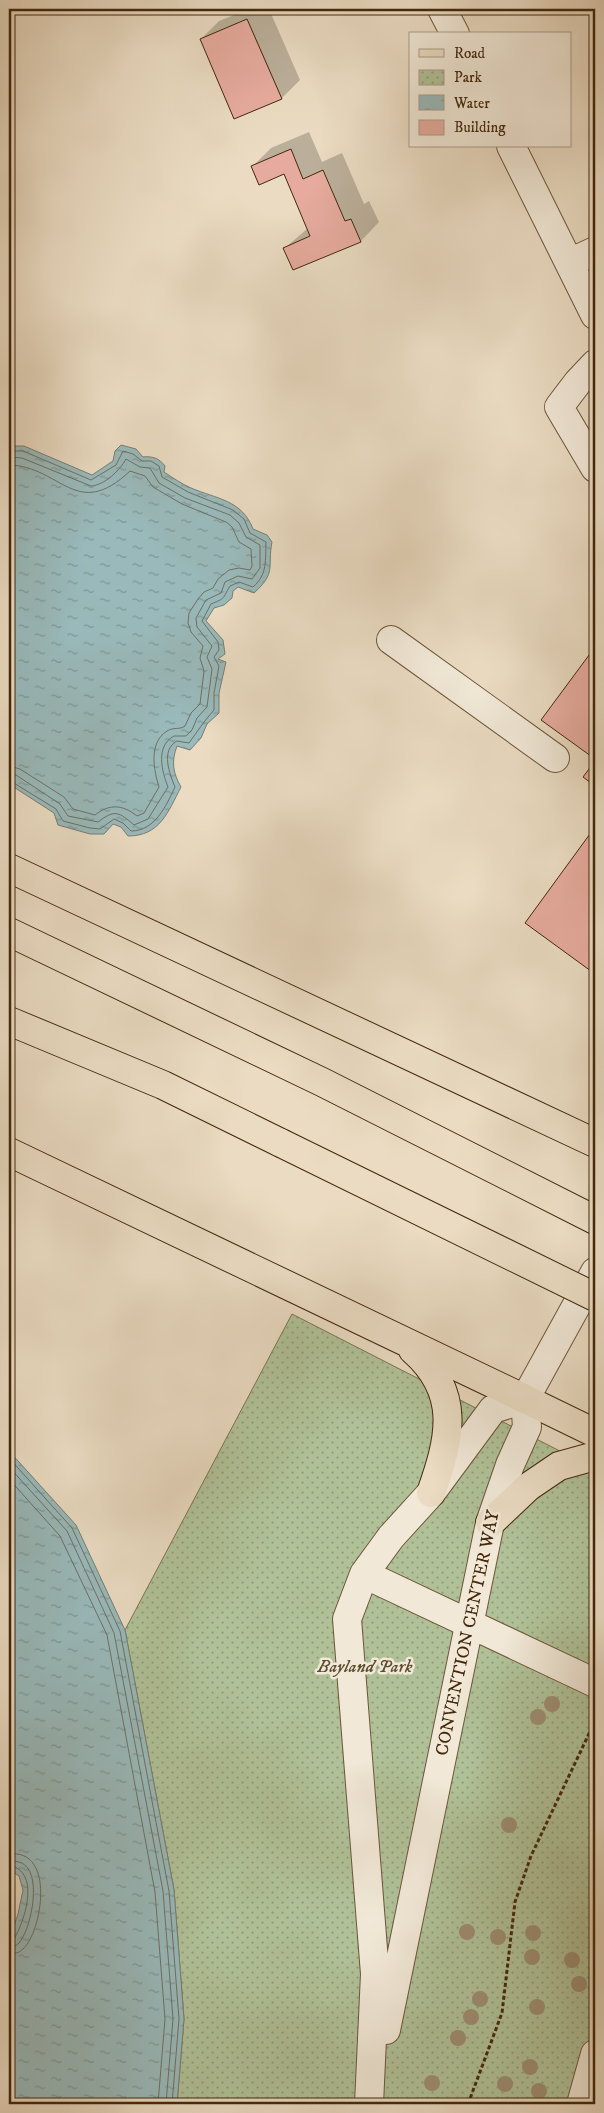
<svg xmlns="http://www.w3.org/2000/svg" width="604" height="2113" font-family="'IM FELL DW Pica',serif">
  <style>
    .park { fill: url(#park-dots); stroke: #7a7452 }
    .water { fill: url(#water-ripples); stroke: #777f74 }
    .shadow { fill: #0003 }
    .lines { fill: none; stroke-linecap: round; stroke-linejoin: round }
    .shore { stroke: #6e7063; stroke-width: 1 }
    .building { fill: #e6ab9e; stroke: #43280c }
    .minor-casing { stroke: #6d553a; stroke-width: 30 }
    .major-casing { stroke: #43280c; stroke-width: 30 }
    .highway-casing { stroke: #43280c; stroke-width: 30 }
    .path { stroke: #43280c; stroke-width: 3; stroke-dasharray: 4 2.5; stroke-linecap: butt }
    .minor { stroke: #f1e8d7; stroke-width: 28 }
    .major { stroke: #eadbc2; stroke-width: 28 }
    .highway { stroke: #eadbc2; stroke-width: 28 }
    .highway-bridge-casing { stroke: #43280c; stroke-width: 30; stroke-linecap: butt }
    .highway-bridge { stroke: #eadbc2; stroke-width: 28 }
    .tree { fill: #9d8d71 }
    .labels { text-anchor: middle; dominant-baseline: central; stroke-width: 5; stroke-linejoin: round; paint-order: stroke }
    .street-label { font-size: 18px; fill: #43280c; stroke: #f1e8d7 }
    .park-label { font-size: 18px; font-style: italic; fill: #5e4e2f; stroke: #f1e8d7 }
  </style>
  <defs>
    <pattern id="park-dots" width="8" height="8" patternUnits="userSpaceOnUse" patternTransform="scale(1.25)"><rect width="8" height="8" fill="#b0c198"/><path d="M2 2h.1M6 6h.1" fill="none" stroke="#919d7a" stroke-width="1.8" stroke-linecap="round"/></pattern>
    <pattern id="water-ripples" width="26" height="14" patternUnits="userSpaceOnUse" patternTransform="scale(1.25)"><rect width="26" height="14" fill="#99b9ba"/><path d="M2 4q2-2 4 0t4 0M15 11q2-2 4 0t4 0" fill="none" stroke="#7e9696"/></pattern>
  </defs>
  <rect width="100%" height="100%" fill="#eadbc2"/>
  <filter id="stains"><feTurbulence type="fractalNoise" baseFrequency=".004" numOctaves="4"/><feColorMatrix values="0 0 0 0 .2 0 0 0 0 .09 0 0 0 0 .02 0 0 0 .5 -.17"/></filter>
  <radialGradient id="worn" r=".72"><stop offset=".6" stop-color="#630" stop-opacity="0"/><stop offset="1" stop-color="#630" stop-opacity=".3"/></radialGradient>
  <!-- park -->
  <path class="park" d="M 292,1314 L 595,1469 L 595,2104 L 177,2104 L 184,2019 L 174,1890 L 125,1630 Z"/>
  <!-- water -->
  <path class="water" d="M 121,445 L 136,449 L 143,457 C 152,456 159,458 165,466 L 164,472 C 173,478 182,484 191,488 C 217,499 242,500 253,529 L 267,535 L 272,542 C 267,568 277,572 254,593 L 238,587 L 233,591 L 232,598 L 224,605 L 214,608 L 206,621 L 223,640 L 225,654 L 218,659 L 226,662 L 219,693 L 219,713 L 207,724 L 201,738 L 190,750 L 177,746 C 171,762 173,773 181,787 C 168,812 160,836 128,836 L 121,827 L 113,824 L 104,834 L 90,834 L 58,825 L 54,813 L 9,784 L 9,446 L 24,446 L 92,475 L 113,461 L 115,451 Z
    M 9,1451 L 76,1525 L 125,1630 L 174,1890 L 184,2019 L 177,2104 L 9,2104 L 9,1941 L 18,1914 L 23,1890 L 19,1876 L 13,1872 L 9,1876 Z"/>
  <!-- shadow -->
  <path class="shadow" d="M 249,9 L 269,9 L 300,80 L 282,98 L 235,118 L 201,39 L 219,21 Z
    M 309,132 L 322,162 L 342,153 L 364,204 L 369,201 L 379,222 L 361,241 L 294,269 L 285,248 L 308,228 L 284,173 L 253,166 L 271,148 Z
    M 595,649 L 595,757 L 543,720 Z
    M 595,830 L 595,972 L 527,923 Z"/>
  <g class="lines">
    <!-- shore -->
    <path class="shore" d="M 9,451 L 23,451 L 91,480 L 116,465 L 123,451 L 133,454 L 142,461 L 151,461 L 159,466 L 162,477 L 188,492 L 233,510 L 244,519 L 250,533 L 266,542 C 265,560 268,574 253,587 L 239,582 L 230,586 C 222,599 226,598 211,604 L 202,621 L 218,642 L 219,650 L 214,657 L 219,666 L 214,693 L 214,710 C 204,721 197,732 189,743 L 177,741 C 160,750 170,775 175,787 C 166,806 155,831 131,831 L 123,823 L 114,819 L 100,829 L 90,828 L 63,821 L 56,809 L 9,780
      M 9,457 L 22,458 L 91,486 C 105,485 120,470 126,459 L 140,467 L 150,468 L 159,483 L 185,498 L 230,515 L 239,523 L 246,537 L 260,545 L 260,568 L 252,579 L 238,576 L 225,582 L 221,593 L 206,600 L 196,618 L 197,627 L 212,646 L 207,657 L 212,669 L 207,707 L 197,718 L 192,730 L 186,736 L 174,736 C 155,746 162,772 168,787 L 148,819 L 134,825 C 119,812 115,809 98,822 L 68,816 L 60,804 L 16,775 L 9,774
      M 9,465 C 61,466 76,522 130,471 L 145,476 L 153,487 L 182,504 L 226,522 L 232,527 L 239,542 L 251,549 L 252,566 L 250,570 L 239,568 L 229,570 L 218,579 L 213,588 L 204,592 L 198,599 L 189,613 L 188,623 L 191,632 L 203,646 L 200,658 L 204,671 L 200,704 L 191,713 L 185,726 C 180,730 173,727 167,731 C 148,743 154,771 159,787 L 144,813 L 137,816 C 122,804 109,804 95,815 L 73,809 L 64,797 L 20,769 L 9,766
      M 9,1458 L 72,1528 L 120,1631 L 169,1891 L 179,2019 L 172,2104
      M 9,1467 L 67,1531 L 114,1633 L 163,1891 L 173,2019 L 166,2104
      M 9,1479 L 60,1536 L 107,1635 L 155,1892 L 165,2019 L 158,2104
      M 9,1854 C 56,1848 42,1932 23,1949 C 19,1953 14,1954 9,1954
      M 9,1862 C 47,1854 33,1927 19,1943 C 16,1946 13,1947 9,1947
      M 9,1869 L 15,1867 C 39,1878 24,1922 14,1939 L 9,1940"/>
  </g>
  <!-- building -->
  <path class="building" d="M 247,19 L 282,99 L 234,119 L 200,39 Z
    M 291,149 L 303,179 L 323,170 L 345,221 L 351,219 L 361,242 L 293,270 L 283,248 L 310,236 L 284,174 L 259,185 L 251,166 Z
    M 595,647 L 595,759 L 541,720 Z
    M 595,761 L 595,786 L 583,777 Z
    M 595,827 L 595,974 L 525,923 Z"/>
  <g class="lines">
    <defs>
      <path id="minor" d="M 442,9 L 455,34
        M 511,146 L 595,315
        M 569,263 L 595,251
        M 595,364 L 578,382 L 559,407 L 595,468
        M 391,640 L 555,758
        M 525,1399 L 595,1272
        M 364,1574 L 595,1683
        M 386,2030 L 490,1523 L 510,1465 L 527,1427 L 525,1399
        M 369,2104 L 375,1974 L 347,1619 L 364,1574 L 391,1537 L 431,1493 L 493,1409 L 525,1399
        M 581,2104 L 595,2054"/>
      <path id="major" d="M 9,1152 L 525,1399
        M 413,1350 C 462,1393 450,1439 431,1493"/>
      <path id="highway" d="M 9,868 L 595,1143
        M 9,932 L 322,1082 L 595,1220
        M 9,1021 L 163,1085 L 281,1143
        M 525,1399 L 595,1433
        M 490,1523 L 528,1487 L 559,1466 L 595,1456"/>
    </defs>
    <!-- minor casing -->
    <use href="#minor" class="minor-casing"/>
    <!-- major casing -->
    <use href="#major" class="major-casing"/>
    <!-- highway casing -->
    <use href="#highway" class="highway-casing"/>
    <!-- path -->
    <path class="path" d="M 468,2104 L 502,2013 L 515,1902 L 531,1856 L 595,1721"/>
    <!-- minor -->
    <use href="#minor" class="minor"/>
    <!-- major -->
    <use href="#major" class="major"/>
    <!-- highway -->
    <use href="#highway" class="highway"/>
    <defs>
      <path id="highway-bridge" d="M 281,1143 L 595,1297"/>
    </defs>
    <!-- highway-bridge casing -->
    <use href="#highway-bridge" class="highway-bridge-casing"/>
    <!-- highway-bridge -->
    <use href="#highway-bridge" class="highway-bridge"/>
  </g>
  <!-- trees -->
  <g class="tree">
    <circle cx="552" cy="1704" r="8"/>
    <circle cx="538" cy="1717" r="8"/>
    <circle cx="509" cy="1825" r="8"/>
    <circle cx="467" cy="1932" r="8"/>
    <circle cx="533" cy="1933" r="8"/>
    <circle cx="498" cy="1937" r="8"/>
    <circle cx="532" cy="1957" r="8"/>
    <circle cx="572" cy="1960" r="8"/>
    <circle cx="579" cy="1984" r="8"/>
    <circle cx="480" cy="1999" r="8"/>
    <circle cx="537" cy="2007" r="8"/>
    <circle cx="471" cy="2017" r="8"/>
    <circle cx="458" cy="2038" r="8"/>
    <circle cx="530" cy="2067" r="8"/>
    <circle cx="432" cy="2083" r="8"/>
    <circle cx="505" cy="2084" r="8"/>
    <circle cx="539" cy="2091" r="8"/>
  </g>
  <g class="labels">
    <!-- street labels -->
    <g class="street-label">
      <text transform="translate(468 1633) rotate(-78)">CONVENTION CENTER WAY</text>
    </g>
    <!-- park labels -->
    <g class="park-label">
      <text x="365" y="1667">Bayland Park</text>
    </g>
  </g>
  <!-- margin -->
  <rect width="604" height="2113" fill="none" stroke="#eadbc2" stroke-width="30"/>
  <rect x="10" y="10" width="584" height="2093" fill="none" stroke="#43280c" stroke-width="2.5"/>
  <rect x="15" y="15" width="574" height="2083" fill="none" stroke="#43280c"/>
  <!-- legend -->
  <rect x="409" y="32" width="162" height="115" fill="#f1e8d7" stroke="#ab9b86"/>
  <rect x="419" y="49" width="25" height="8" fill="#eadbc2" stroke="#ab9b86"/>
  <text x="454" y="58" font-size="15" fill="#43280c">Road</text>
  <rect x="419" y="70" width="25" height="15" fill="url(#park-dots)" stroke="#ab9b86"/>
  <text x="454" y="82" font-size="15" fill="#43280c">Park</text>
  <rect x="419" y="95" width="25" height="15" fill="url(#water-ripples)" stroke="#ab9b86"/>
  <text x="454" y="108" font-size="15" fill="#43280c">Water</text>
  <rect x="419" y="120" width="25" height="15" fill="#e6ab9e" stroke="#ab9b86"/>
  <text x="454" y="132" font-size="15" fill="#43280c">Building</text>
  <rect width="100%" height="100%" filter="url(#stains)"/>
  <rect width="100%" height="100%" fill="url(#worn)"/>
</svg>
